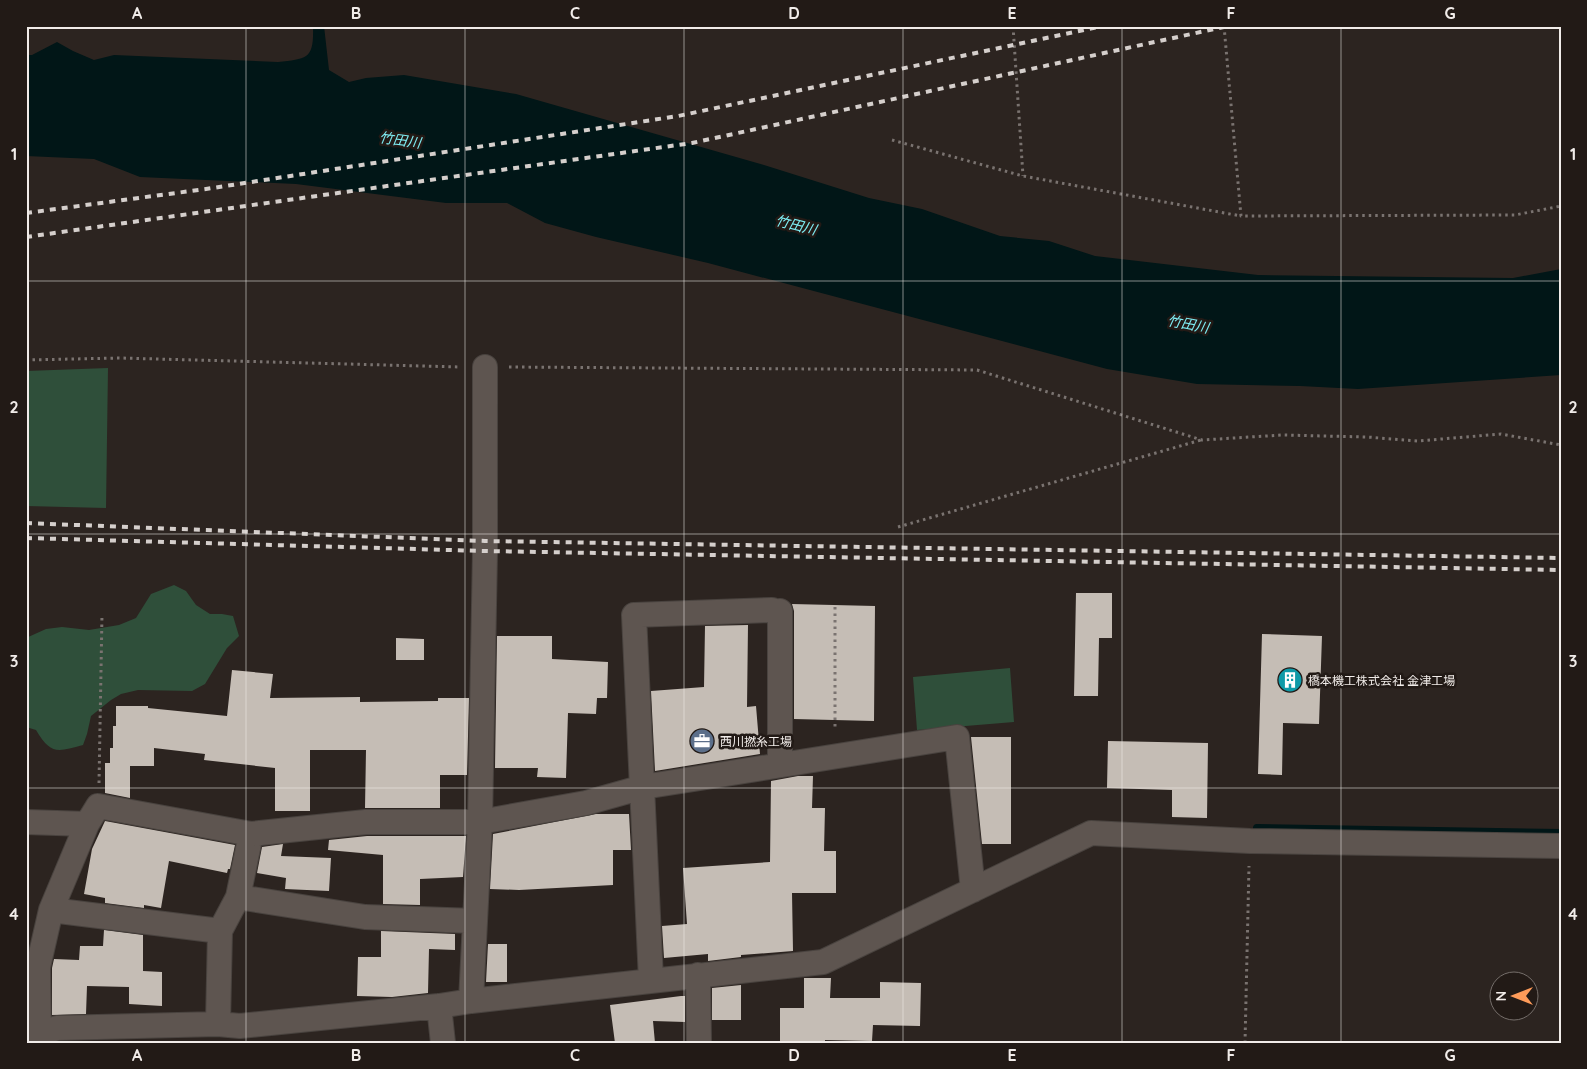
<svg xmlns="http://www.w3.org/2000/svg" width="1587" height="1069" font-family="Quicksand,'Noto Sans JP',sans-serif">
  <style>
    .green { fill: #2f4f3a }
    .water { fill: #011617 }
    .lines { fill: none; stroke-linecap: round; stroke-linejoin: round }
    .stream { stroke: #011617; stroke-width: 8 }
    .building { fill: #c5bdb5 }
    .street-casing { stroke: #49433f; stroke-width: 26 }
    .path { stroke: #7a7370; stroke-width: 3; stroke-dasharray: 2.5 4; stroke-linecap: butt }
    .street { stroke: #5e5550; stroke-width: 24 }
    .rail { stroke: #d5cfcc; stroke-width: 4; stroke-dasharray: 6 6; stroke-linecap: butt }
    .grid { fill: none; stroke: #f1ece9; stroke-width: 1; stroke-opacity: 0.55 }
    .labels { text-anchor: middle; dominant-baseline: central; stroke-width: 5; stroke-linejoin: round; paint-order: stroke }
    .poi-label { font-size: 12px; fill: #f1ece9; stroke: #221a16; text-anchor: start }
    .water-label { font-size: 14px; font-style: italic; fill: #7feff5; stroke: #221a16 }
    .neatline { fill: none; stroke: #f1ece9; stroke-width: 2 }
    .grid-label { font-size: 16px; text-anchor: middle; font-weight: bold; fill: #f1ece9 }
  </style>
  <rect width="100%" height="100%" fill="#2c2420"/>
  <!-- green -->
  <path class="green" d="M 108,368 L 106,508 L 26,506 L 26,371 Z
    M 174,585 L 186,591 L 196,605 L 210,614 L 222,614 L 233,616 L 239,636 L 227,648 L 205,684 L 192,691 L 138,690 L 121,694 L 111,700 L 91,716 L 87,734 L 83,745 C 57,752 51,755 36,730 L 26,727 L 26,638 L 46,629 L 62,627 L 89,630 L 119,625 L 136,618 L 151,594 Z
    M 1010,668 L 1014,722 L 917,730 L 913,677 Z"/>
  <!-- water -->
  <path class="water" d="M 313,26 L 324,26 L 329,70 L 349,82 L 366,78 L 404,75 L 516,94 L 764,165 L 869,198 L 922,209 L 1000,236 L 1049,241 L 1095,256 L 1258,275 L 1513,278 L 1561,269 L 1561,375 L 1358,389 L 1300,386 L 1197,384 L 1107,369 L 708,263 L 596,237 L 545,223 L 507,203 L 446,203 L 296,184 L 140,177 L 94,159 L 26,156 L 26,55 L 32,55 L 57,42 L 73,51 L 94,60 L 114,55 L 278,62 C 308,59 314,59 313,26 Z"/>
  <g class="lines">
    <!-- stream -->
    <path class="stream" d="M 1257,828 L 1561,833"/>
  </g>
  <!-- building -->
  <path class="building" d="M 1076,593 L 1112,593 L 1112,638 L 1099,638 L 1098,696 L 1074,696 Z
    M 792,604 L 875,606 L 874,721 L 794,719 L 794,611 Z
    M 748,625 L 747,707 L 756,706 L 760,754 L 655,771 L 651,691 L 704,687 L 705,626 Z
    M 1262,634 L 1322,636 L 1319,724 L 1283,723 L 1282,775 L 1258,774 Z
    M 497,636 L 552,636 L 552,659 L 608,662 L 607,698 L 597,698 L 596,714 L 568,713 L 566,778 L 537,777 L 538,768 L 495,768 Z
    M 396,638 L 424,639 L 424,660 L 396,660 Z
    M 232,670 L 273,674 L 270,698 L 360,697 L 360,702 L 438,701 L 438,698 L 469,698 L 467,775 L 440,775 L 440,808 L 365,808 L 366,750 L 310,750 L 310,811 L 275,811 L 275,768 L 204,760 L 205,754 L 154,748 L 154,766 L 130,766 L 130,798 L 105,793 L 105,763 L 110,763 L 110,748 L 113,748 L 113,726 L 116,726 L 116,706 L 148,706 L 148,708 L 227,716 Z
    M 971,737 L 1011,737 L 1011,844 L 982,844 Z
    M 1108,741 L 1208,743 L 1207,818 L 1172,817 L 1172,790 L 1107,788 Z
    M 798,776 L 813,776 L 812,808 L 825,808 L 824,851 L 836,851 L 836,893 L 792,893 L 793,951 L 741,955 L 741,957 L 708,961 L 708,954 L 664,958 L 662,926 L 687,924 L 683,868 L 770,862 L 771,781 Z
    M 596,814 L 629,814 L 631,850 L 613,850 L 613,885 L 519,890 L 490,889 L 493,834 Z
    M 105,821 L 235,845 L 230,869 L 228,869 L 227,873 L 169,861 L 161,908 L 144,905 L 144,908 L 105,903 L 105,898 L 84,894 L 92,849 Z
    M 367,836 L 466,836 L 463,877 L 420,879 L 420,905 L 383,904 L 383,855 L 328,850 L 329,840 Z
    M 283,844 L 281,856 L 331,858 L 329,891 L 285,889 L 286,878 L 257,873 L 262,847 Z
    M 104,930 L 143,935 L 143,971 L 162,972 L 162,1006 L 129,1004 L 129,987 L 87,986 L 86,1014 L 52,1015 L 52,968 L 54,959 L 79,960 L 80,946 L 103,946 Z
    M 381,931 L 455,934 L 455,950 L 429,949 L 428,993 L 392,997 L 357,996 L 358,957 L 381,957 Z
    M 488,944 L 507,944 L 507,982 L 486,982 Z
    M 804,978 L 831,978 L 830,998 L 880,998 L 880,982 L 921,983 L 920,1026 L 873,1025 L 872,1041 L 825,1040 L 825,1043 L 780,1043 L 780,1008 L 804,1008 Z
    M 741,985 L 741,1020 L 712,1020 L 712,988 Z
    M 681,996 L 685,996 L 685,1022 L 653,1021 L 655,1043 L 615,1043 L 610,1005 Z"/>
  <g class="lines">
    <defs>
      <path id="street" d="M 780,765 L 780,611
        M 26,822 L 87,824 L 51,910 L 38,967 L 39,1034
        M 87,824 L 98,806 L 251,834
        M 238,897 L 365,917 L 474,921
        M 51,910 L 220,931
        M 698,975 L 699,1043
        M 651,980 L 634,615 L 772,610
        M 471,1001 L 480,822 L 586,803 L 643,787 L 957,737 L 973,890
        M 439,1006 L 443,1043
        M 218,1024 L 220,931 L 238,897 L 251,834 L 366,822 L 480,822 L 485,551 L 485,367
        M 26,1039 L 57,1028 L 218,1024 L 240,1026 L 439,1006 L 471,1001 L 823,962 L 1091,833 L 1250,841 L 1561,846"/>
    </defs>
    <!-- street casing -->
    <use href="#street" class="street-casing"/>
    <!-- path -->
    <path class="path" d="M 1013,26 L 1023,176
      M 1224,26 L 1241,216 L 1515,215 L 1561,206
      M 892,140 L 1023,176 L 1241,216
      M 26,360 L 119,358 L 460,367
      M 509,367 L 977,370 L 1202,440 L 1282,435 L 1367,437 L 1418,441 L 1501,434 L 1561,445
      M 898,527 L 1201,440
      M 835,607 L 835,730
      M 99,783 L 102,614
      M 1245,1043 L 1249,866"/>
    <!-- street -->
    <use href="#street" class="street"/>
    <!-- rail -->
    <path class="rail" d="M 26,213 L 206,189 L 678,116 L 1103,26
      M 26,237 L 692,143 L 1228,26
      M 26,523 L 485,541 L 1561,558
      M 26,538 L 485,551 L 1561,570"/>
  </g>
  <!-- grid -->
  <path class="grid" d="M 246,26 L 246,1043M 465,26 L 465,1043M 684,26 L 684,1043M 903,26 L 903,1043M 1122,26 L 1122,1043M 1341,26 L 1341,1043M 26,281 L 1561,281M 26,534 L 1561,534M 26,788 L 1561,788"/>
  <!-- icons -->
  <defs>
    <symbol id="building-disc" viewBox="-11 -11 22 22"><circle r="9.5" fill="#0f9aa8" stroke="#221a16"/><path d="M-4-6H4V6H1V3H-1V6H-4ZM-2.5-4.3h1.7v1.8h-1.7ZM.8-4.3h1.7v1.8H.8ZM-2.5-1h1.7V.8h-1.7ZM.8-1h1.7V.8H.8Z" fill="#fff"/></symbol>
    <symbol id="office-disc" viewBox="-11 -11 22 22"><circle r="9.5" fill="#5c6f8a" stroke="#221a16"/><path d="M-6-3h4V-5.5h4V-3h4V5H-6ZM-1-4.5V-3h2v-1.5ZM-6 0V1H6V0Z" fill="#fff"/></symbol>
  </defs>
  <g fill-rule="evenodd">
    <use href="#building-disc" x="1276" y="666" width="28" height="28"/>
    <use href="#office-disc" x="688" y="727" width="28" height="28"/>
  </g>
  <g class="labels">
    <!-- poi labels -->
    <g class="poi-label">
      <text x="1308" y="680">橋本機工株式会社 金津工場</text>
      <text x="720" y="741">西川撚糸工場</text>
    </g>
    <!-- water labels -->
    <g class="water-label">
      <text transform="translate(400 140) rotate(8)">竹田川</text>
      <text transform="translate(796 225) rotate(14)">竹田川</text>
      <text transform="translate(1188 324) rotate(11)">竹田川</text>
    </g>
  </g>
  <!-- border -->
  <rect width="1587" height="1069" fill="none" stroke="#221a16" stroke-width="55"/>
  <!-- north arrow -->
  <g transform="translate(1514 996) rotate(270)"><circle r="24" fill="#221a16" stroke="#756e6a"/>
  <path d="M0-4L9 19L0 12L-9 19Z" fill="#fe9b59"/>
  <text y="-8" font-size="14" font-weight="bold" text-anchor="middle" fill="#f1ece9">N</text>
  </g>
  <rect x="28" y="28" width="1532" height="1014" class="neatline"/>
  <g class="grid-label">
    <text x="137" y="19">A</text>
    <text x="356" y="19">B</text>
    <text x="575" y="19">C</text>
    <text x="794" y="19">D</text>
    <text x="1012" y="19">E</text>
    <text x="1231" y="19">F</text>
    <text x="1450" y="19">G</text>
    <text x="14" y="160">1</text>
    <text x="1573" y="160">1</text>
    <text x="14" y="413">2</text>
    <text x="1573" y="413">2</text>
    <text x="14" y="667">3</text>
    <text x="1573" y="667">3</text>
    <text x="14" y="920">4</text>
    <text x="1573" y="920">4</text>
    <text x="137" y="1061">A</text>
    <text x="356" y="1061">B</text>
    <text x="575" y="1061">C</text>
    <text x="794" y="1061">D</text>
    <text x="1012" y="1061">E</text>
    <text x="1231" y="1061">F</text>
    <text x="1450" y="1061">G</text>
  </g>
</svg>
